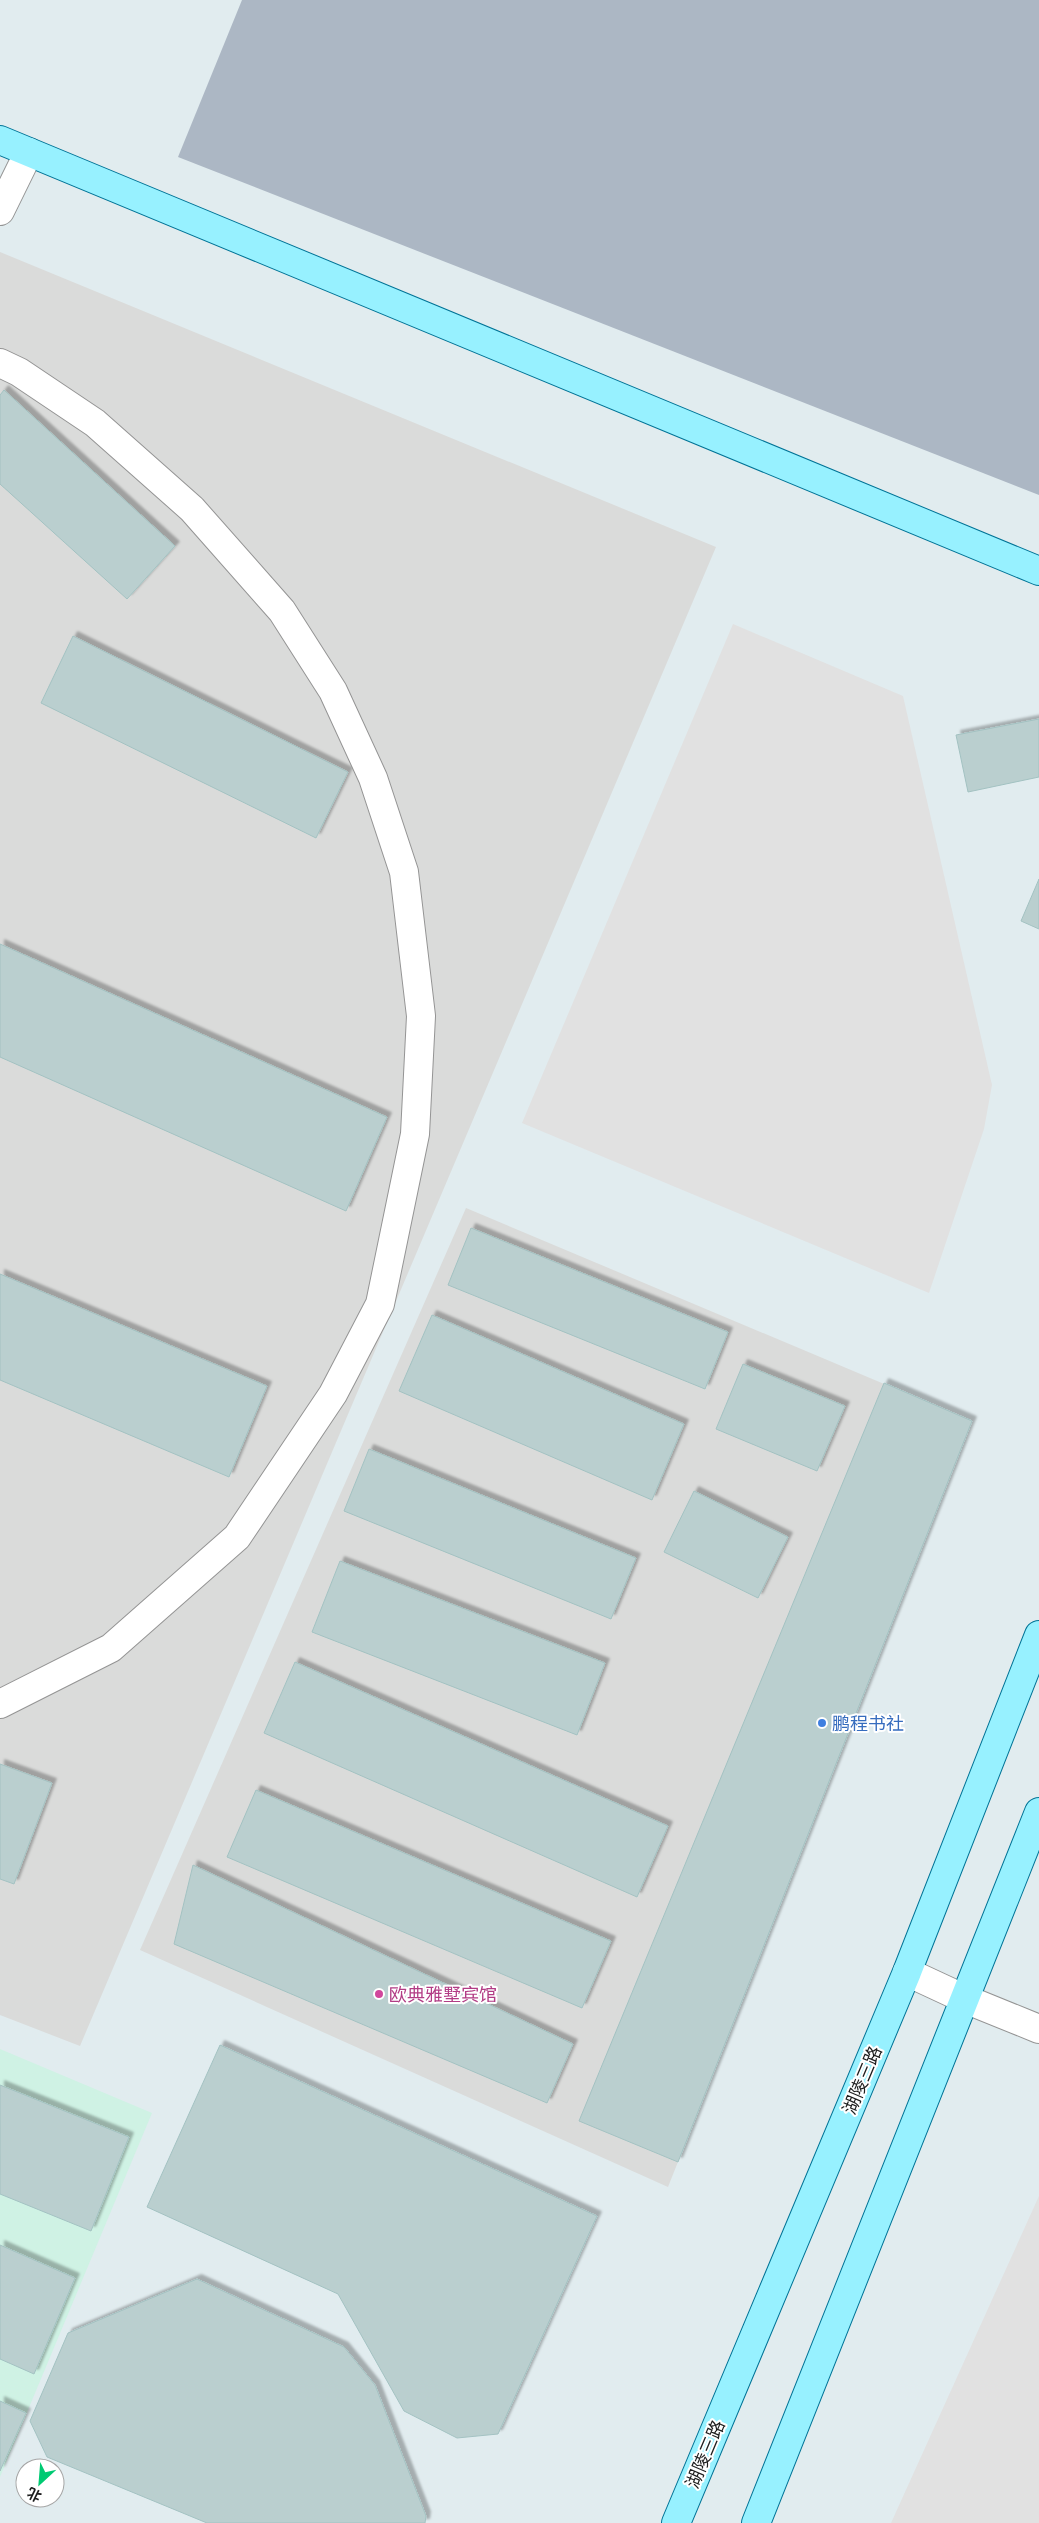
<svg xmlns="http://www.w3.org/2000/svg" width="1039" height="2523" font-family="Raleway,'Noto Sans SC',sans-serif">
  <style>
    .residential { fill: #dadbda }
    .commercial { fill: #cff2e4 }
    .construction { fill: #acb7c4 }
    .parking { fill: #e1e1e1 }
    .building { fill: #bacfcf; stroke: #a3c2c2; filter: url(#shadow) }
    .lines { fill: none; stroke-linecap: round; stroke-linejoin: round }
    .minor-casing { stroke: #949494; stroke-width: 30 }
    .major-casing { stroke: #007396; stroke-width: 30 }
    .minor { stroke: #fff; stroke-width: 28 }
    .major { stroke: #97f1ff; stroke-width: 28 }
    .shop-dot { fill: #3f7fe0; stroke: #fff; stroke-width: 2 }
    .hotel-dot { fill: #d1479c; stroke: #fff; stroke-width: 2 }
    .labels { text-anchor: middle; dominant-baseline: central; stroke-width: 4; stroke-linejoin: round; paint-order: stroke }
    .shop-label { font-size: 18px; fill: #366cbe; stroke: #fff; text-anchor: start }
    .hotel-label { font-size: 18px; fill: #b23c85; stroke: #fff; text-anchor: start }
    .street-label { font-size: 18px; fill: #1d1d1d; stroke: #fff }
  </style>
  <defs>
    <filter id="shadow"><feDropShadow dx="4.5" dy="-4.5" stdDeviation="1" flood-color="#0004"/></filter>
  </defs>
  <rect width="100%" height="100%" fill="#e1ecef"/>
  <!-- residential -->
  <path class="residential" d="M 0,252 L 716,547 L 80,2046 L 0,2015 Z
    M 466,1208 L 972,1421 L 668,2187 L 140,1950 Z"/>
  <!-- commercial -->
  <path class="commercial" d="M 0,2049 L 152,2113 L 0,2477 Z"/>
  <!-- construction -->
  <path class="construction" d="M 242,0 L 1039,0 L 1039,495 L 178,157 Z"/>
  <!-- parking -->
  <path class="parking" d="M 733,624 L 903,696 L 992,1085 L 984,1129 L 929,1293 L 522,1123 Z
    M 1039,2196 L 1039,2523 L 891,2523 Z"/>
  <!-- building -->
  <path class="building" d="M 4,390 L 175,546 L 127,599 L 0,484 L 0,395 Z
    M 73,636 L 348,772 L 316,838 L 41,703 Z
    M 1039,719 L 1039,777 L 968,792 L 956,735 Z
    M 1039,879 L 1039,929 L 1021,921 Z
    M 0,944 L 387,1117 L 346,1211 L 0,1057 Z
    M 471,1228 L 728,1332 L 705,1389 L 448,1285 Z
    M 0,1274 L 267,1386 L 229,1477 L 0,1380 Z
    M 432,1315 L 684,1424 L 652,1500 L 399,1391 Z
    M 743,1364 L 845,1406 L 817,1471 L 716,1429 Z
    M 884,1383 L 972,1421 L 678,2162 L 579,2121 Z
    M 369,1449 L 636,1558 L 611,1619 L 344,1511 Z
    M 694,1491 L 788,1537 L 758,1598 L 664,1552 Z
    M 340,1561 L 605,1663 L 577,1735 L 312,1632 Z
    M 295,1662 L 668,1826 L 637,1897 L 264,1733 Z
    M 0,1764 L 52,1783 L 14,1884 L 0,1879 Z
    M 256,1790 L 611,1941 L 582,2008 L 227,1857 Z
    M 193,1865 L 573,2044 L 547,2103 L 174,1944 Z
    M 220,2045 L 597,2216 L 498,2434 L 457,2438 L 404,2411 L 338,2294 L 147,2207 Z
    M 0,2085 L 129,2137 L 91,2231 L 0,2194 Z
    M 0,2245 L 75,2278 L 34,2374 L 0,2359 Z
    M 197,2279 L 344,2347 L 375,2385 L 426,2516 L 425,2523 L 207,2523 L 47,2457 L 30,2421 L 68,2333 Z
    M 0,2401 L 26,2413 L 0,2471 Z"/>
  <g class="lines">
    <defs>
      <path id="minor" d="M 0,211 L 29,152
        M 0,363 L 19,372 L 95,423 L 192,509 L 282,611 L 333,691 L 373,778 L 404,872 L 421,1016 L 415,1134 L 380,1304 L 333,1394 L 237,1537 L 111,1648 L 0,1704
        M 907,1972 L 965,1999 L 1039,2029"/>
      <path id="major" d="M 0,140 L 1039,571
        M 676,2523 L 907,1972 L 1039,1635
        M 756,2523 L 1039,1812"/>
    </defs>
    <!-- minor casing -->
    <use href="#minor" class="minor-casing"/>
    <!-- major casing -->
    <use href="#major" class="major-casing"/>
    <!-- minor -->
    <use href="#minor" class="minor"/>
    <!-- major -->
    <use href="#major" class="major"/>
  </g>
  <!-- markers -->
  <circle class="shop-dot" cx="822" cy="1723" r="5"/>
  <circle class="hotel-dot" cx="379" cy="1994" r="5"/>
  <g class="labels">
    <!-- shop labels -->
    <g class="shop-label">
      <text x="832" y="1723">鹏程书社</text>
    </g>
    <!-- hotel labels -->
    <g class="hotel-label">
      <text x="389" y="1994">欧典雅墅宾馆</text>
    </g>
    <!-- street labels -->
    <g class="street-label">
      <text transform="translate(862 2080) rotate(-67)">湖陵三路</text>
      <text transform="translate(705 2454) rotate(-67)">湖陵三路</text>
    </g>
  </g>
  <!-- north arrow -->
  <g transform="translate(40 2483) rotate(206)"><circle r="24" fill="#ffffff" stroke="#a5a5a5"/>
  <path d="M0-4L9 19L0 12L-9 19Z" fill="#00ca72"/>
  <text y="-8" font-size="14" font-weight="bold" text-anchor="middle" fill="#1d1d1d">北</text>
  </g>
</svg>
